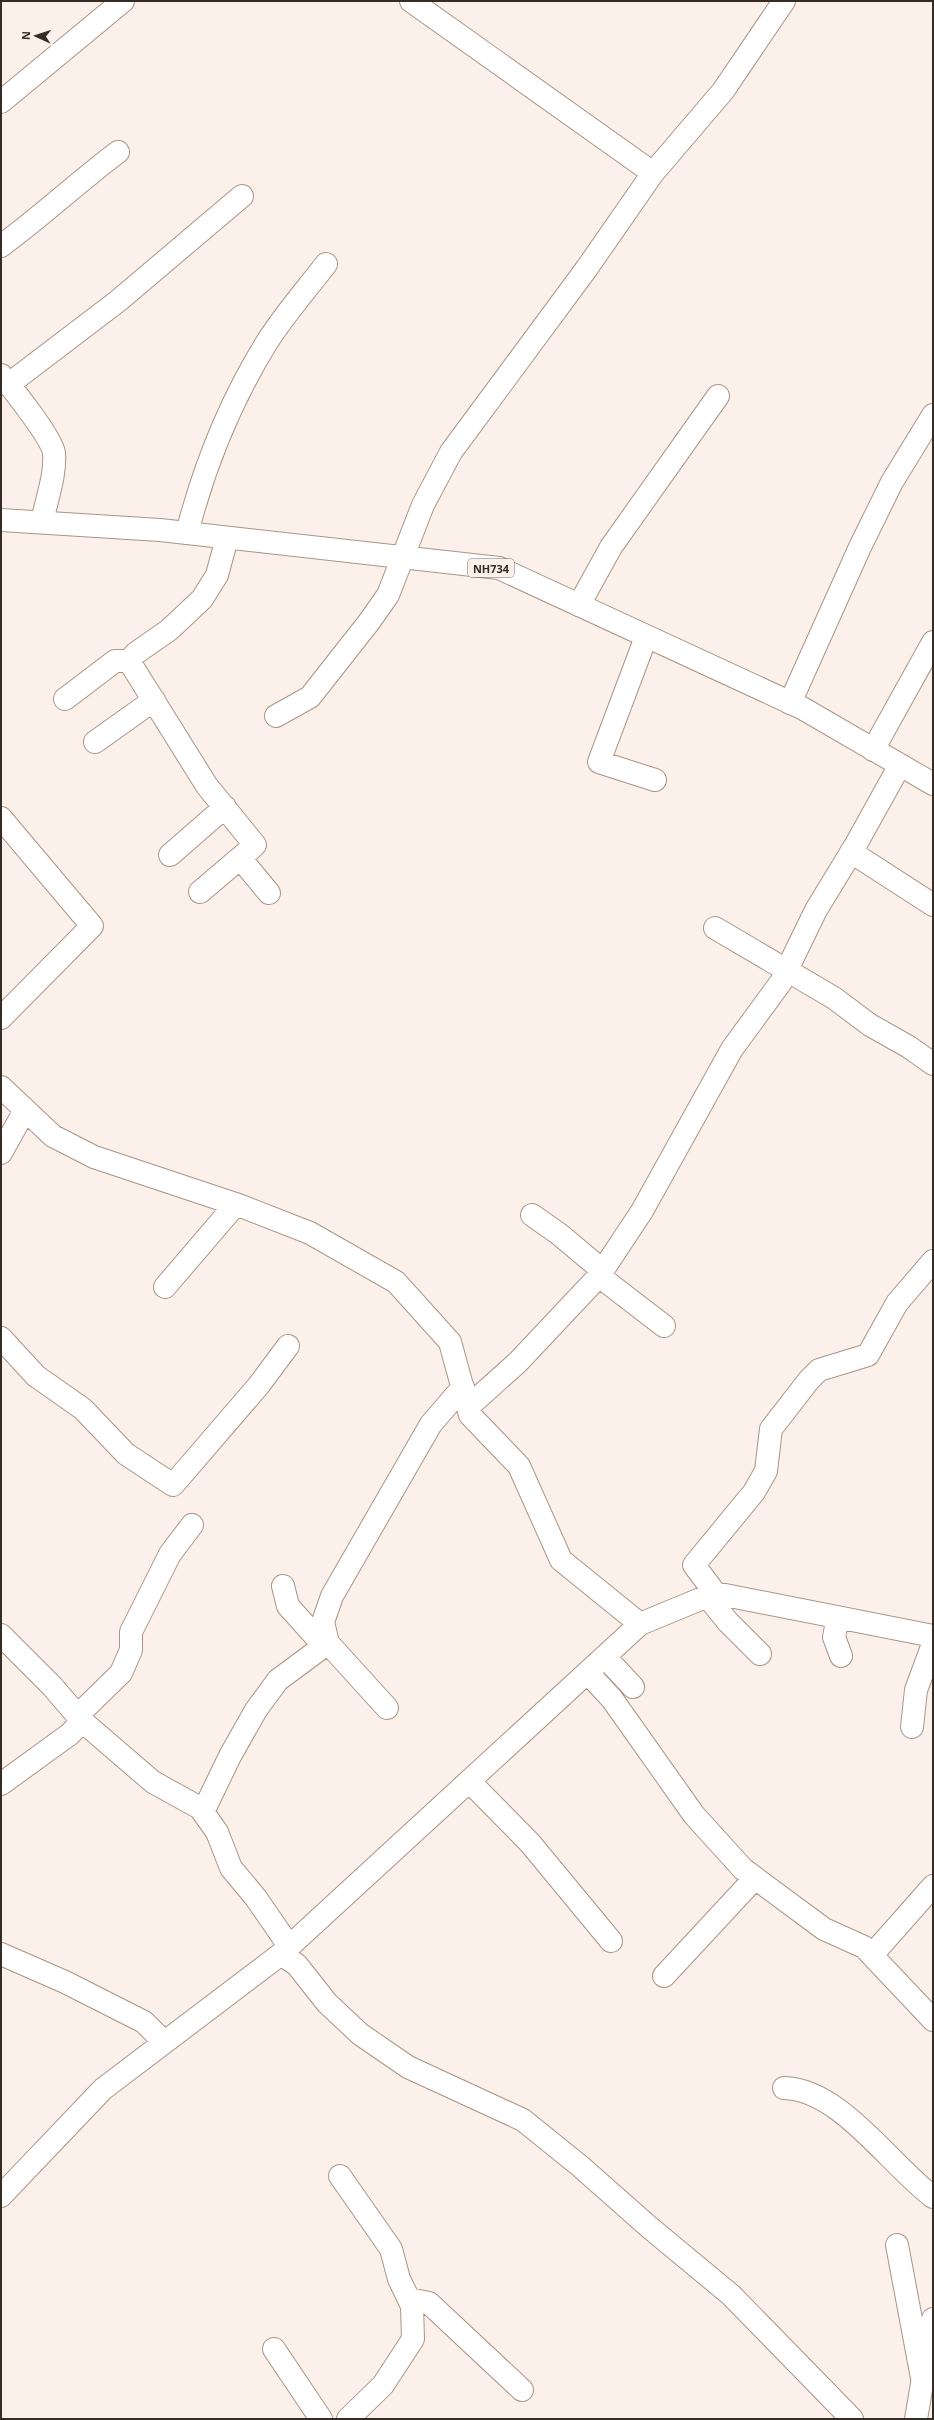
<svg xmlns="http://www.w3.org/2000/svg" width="934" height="2420" font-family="'Noto Sans',sans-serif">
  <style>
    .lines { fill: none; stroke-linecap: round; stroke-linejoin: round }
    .minor-casing { stroke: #ab9484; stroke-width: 24 }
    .highway-casing { stroke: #ab9484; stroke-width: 24 }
    .minor { stroke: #fff; stroke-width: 22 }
    .highway { stroke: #fff; stroke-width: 22 }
    .labels { text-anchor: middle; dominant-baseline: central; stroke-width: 3; stroke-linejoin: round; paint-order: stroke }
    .shield { fill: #fbf1ea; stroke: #706761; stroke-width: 1 }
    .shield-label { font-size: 11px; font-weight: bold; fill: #352c26 }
  </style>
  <rect width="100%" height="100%" fill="#fbf1ea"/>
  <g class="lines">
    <defs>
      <path id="minor" d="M 411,1 L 653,173
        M 1,102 L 123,1
        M 1,246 C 42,216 78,182 118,152
        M 1,375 C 12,388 52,438 54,453 C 56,475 46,501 42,522
        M 9,384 L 118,301 L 242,196
        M 187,533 C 204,467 231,400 267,342 C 284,315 306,290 326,264
        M 227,538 L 217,575 L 202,599 L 169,630 L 136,653 L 129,661 L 207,786 L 255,845 L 240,858 L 269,893
        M 579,605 L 611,547 L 718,396
        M 646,637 L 599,762 L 655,780
        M 65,699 L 115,661 L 129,661
        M 790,703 L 860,547 L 892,482 L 933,415
        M 276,716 L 310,697 L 369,622 L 388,595 L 423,505 L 451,452 L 587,268 L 653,173 L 723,91 L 784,1
        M 95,742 L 154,700
        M 873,750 L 933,642
        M 1,818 L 92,926 L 1,1018
        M 851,852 L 933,905
        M 170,855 L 225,807
        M 200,892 L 240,858
        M 715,928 L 834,998 L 870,1025 L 909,1047 L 933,1064
        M 1,1087 L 53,1136 L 94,1157 L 241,1206 L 310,1233 L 396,1282 L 450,1342 L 470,1415 L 519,1466 L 561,1560 L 640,1624
        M 1,1153 L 25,1110
        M 532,1215 L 559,1234 L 602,1270
        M 599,1276 L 664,1326
        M 165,1287 L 236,1204
        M 1,1338 L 36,1376 L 83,1409 L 126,1454 L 173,1485 L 259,1385 L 288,1346
        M 468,1407 L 518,1362 L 599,1276 L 642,1211 L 732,1049 L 781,982 L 816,910 L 855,846 L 900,765
        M 283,1586 L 288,1606 L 324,1646
        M 715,1593 L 694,1565 L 754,1492 L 766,1471 L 771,1429 L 809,1380 L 819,1370 L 868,1355 L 897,1303 L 933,1261
        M 707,1596 L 728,1622 L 760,1654
        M 838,1617 L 834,1637 L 841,1656
        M 1,1635 L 52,1686 L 82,1721
        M 605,1657 L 633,1687
        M 588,1673 L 612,1699 L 694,1815 L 743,1869 L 824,1929 L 864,1947 L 933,2020
        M 387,1708 L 328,1643 L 323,1622 L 332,1596 L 431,1424 L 463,1387
        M 78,1715 L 121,1673 L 131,1650 L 131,1632 L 170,1554 L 192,1525
        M 912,1727 L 916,1690 L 933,1644
        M 469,1781 L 530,1843 L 611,1941
        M 1,1784 L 70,1734 L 82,1721 L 153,1782 L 200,1808 L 217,1832 L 231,1868 L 256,1898 L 289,1946
        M 203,1812 L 230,1756 L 256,1710 L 278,1680 L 328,1643
        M 1,1954 L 65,1982 L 144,2022 L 164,2042
        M 281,1954 L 297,1965 L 327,2003 L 360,2034 L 408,2067 L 523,2120 L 580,2166 L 649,2227 L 731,2295 L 852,2419
        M 872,1955 L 933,1886
        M 664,1976 L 755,1878
        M 784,2088 C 840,2089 890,2165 933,2197
        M 340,2176 L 391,2249 L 399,2279 L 412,2306 L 413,2339 L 383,2385 L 348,2419
        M 1,2196 L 103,2089 L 281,1954 L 640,1624 L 715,1593 L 933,1636
        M 897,2245 L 922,2378
        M 409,2299 L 429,2303 L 522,2390
        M 274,2349 L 321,2419
        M 916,2419 L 933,2319"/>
      <path id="highway" d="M 1,520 L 160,530 L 499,568 L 802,708 L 933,784"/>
    </defs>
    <!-- minor casing -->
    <use href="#minor" class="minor-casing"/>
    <!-- highway casing -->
    <use href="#highway" class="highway-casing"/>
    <!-- minor -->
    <use href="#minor" class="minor"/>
    <!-- highway -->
    <use href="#highway" class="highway"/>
  </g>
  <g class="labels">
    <!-- shield labels -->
    <rect class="shield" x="468" y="559" width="46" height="18" rx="3"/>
    <g class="shield-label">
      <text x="491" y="568">NH734</text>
    </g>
  </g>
  <!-- border -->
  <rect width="934" height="2420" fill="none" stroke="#352c26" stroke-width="4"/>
  <!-- north arrow -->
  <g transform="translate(36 36) rotate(273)" stroke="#fbf1ea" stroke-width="3" paint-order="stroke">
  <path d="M0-3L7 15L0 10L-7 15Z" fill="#352c26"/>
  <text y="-6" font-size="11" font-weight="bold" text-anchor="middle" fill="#352c26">N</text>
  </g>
</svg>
